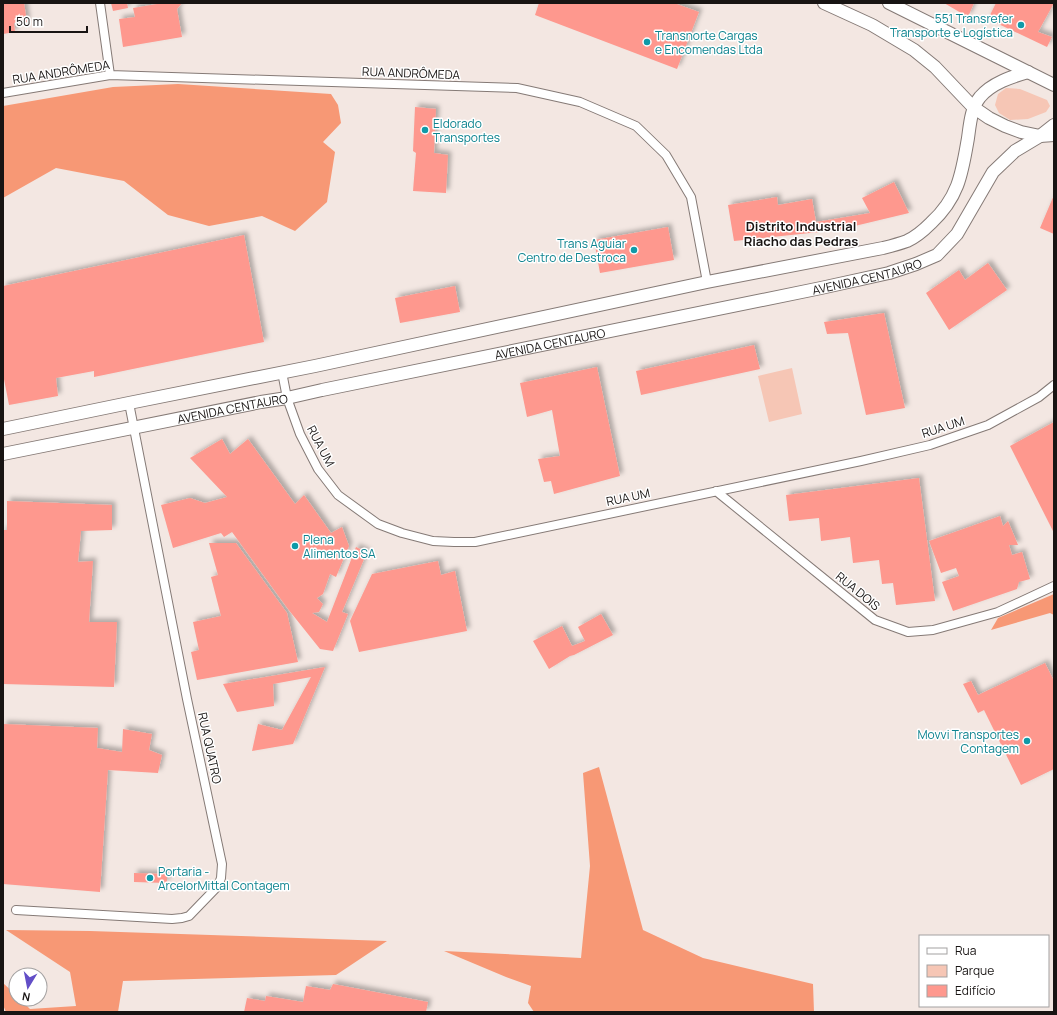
<svg xmlns="http://www.w3.org/2000/svg" width="1057" height="1015" font-family="Manrope,sans-serif">
  <style>
    .green { fill: #f6c6b5 }
    .forest { fill: #f79875 }
    .building { fill: #fe988e; filter: url(#shadow) }
    .lines { fill: none; stroke-linecap: round; stroke-linejoin: round }
    .street-casing { stroke: #857a76; stroke-width: 10 }
    .secondary-casing { stroke: #857a76; stroke-width: 14 }
    .street { stroke: #fff; stroke-width: 8 }
    .secondary { stroke: #fff; stroke-width: 12 }
    .culture-dot { fill: #0f9aa8; stroke: #fff; stroke-width: 1.5 }
    .labels { text-anchor: middle; dominant-baseline: central; stroke-width: 3; stroke-linejoin: round; paint-order: stroke }
    .culture-label { font-size: 12px; fill: #0d838f; stroke: #fff; text-anchor: start }
    .street-label { font-size: 12px; fill: #181413; stroke: #fff }
    .neighbourhood-label { font-size: 13px; font-weight: bold; fill: #181413; stroke: #fff }
  </style>
  <defs>
    <filter id="shadow"><feDropShadow dx="3.5" dy="-3.5" stdDeviation="2" flood-color="#0004"/></filter>
  </defs>
  <rect width="100%" height="100%" fill="#f3e7e2"/>
  <!-- green -->
  <path class="green" d="M 1006,88 L 1020,89 L 1047,100 L 1050,106 L 1046,112 L 1028,119 L 1010,120 L 999,113 L 995,105 L 998,94 Z
    M 792,368 L 802,414 L 769,422 L 758,376 Z"/>
  <!-- forest -->
  <path class="forest" d="M 178,84 L 331,94 L 338,105 L 341,123 L 323,142 L 335,152 L 327,202 L 295,231 L 262,216 L 209,226 L 168,215 L 124,181 L 56,168 L 3,198 L 3,106 L 113,87 Z
    M 1054,594 L 1054,615 L 1050,613 L 991,630 L 998,618 Z
    M 599,767 L 643,930 L 703,958 L 813,984 L 814,1012 L 534,1012 L 528,1003 L 531,986 L 506,977 L 444,951 L 581,958 L 590,866 L 583,773 Z
    M 6,930 L 90,931 L 387,941 L 336,975 L 123,981 L 118,1012 L 6,1012 L 3,1005 L 3,983 L 16,995 L 16,999 L 20,999 L 30,1009 L 76,1006 L 70,972 Z"/>
  <!-- building -->
  <path class="building" d="M 3,3 L 24,3 L 27,22 L 14,23 L 15,32 L 3,34 Z
    M 111,3 L 127,3 L 128,8 L 113,11 Z
    M 163,3 L 182,3 L 177,9 L 182,37 L 123,47 L 119,19 L 135,17 L 133,8 Z
    M 539,3 L 674,3 L 699,12 L 677,69 L 535,15 Z
    M 944,3 L 974,3 L 968,17 Z
    M 996,3 L 1054,3 L 1038,32 L 1052,37 L 1047,47 L 988,19 Z
    M 415,107 L 436,109 L 434,153 L 448,155 L 446,193 L 413,191 L 416,153 L 413,151 Z
    M 894,182 L 909,213 L 838,230 L 734,241 L 728,205 L 777,197 L 778,205 L 812,199 L 816,222 L 870,213 L 862,198 Z
    M 1054,195 L 1054,234 L 1040,228 Z
    M 668,227 L 674,260 L 600,273 L 594,240 Z
    M 244,235 L 264,342 L 94,377 L 94,371 L 56,378 L 58,396 L 9,405 L 3,374 L 3,286 Z
    M 988,263 L 1007,290 L 949,330 L 926,293 L 959,270 L 965,280 Z
    M 455,286 L 460,312 L 400,323 L 395,298 Z
    M 884,313 L 905,408 L 866,415 L 848,333 L 827,334 L 824,322 Z
    M 754,345 L 760,369 L 641,395 L 636,371 Z
    M 597,367 L 620,476 L 554,494 L 551,481 L 544,482 L 538,459 L 560,456 L 552,410 L 527,417 L 520,383 Z
    M 1054,422 L 1054,533 L 1010,446 Z
    M 222,439 L 230,454 L 248,439 L 295,504 L 304,495 L 331,533 L 342,527 L 349,546 L 336,577 L 330,574 L 323,594 L 317,598 L 323,604 L 319,612 L 312,613 L 327,622 L 356,547 L 367,552 L 342,612 L 348,614 L 333,651 L 320,649 L 288,609 L 232,532 L 224,537 L 221,533 L 173,548 L 161,505 L 190,498 L 205,503 L 227,497 L 190,458 Z
    M 919,478 L 935,601 L 896,605 L 893,583 L 882,584 L 879,560 L 853,563 L 850,537 L 821,541 L 819,518 L 789,521 L 786,495 Z
    M 7,501 L 112,505 L 112,530 L 81,531 L 78,562 L 93,561 L 89,622 L 117,622 L 114,687 L 3,684 L 3,530 L 7,530 Z
    M 1000,516 L 1003,526 L 1008,521 L 1018,545 L 1009,545 L 1012,555 L 1022,552 L 1030,579 L 1019,582 L 1017,589 L 953,611 L 942,582 L 959,576 L 956,568 L 941,573 L 929,541 Z
    M 209,543 L 236,543 L 287,613 L 298,662 L 197,680 L 191,652 L 199,650 L 193,622 L 221,616 L 211,577 L 218,575 Z
    M 438,561 L 441,575 L 455,571 L 467,631 L 359,652 L 350,621 L 372,574 Z
    M 601,614 L 613,635 L 574,655 L 570,656 L 549,669 L 533,641 L 562,626 L 572,646 L 585,641 L 578,627 Z
    M 1045,663 L 1054,681 L 1054,769 L 1021,785 L 984,710 L 978,713 L 963,684 L 971,681 L 978,695 Z
    M 325,667 L 293,744 L 252,751 L 258,724 L 282,730 L 311,677 L 273,684 L 274,706 L 237,712 L 223,684 Z
    M 3,724 L 98,728 L 97,748 L 122,752 L 123,729 L 152,734 L 149,750 L 162,755 L 158,773 L 108,770 L 100,892 L 3,884 Z
    M 134,873 L 167,874 L 167,883 L 134,882 Z
    M 333,984 L 428,1002 L 426,1012 L 244,1012 L 247,998 L 265,1001 L 266,996 L 303,1002 L 306,986 L 330,990 Z"/>
  <g class="lines">
    <defs>
      <path id="street" d="M 100,3 L 110,75
        M 3,93 L 110,75 L 517,88 L 580,102 L 636,126 L 666,155 L 691,197 L 707,282
        M 282,372 L 287,398 L 300,434 L 318,469 L 338,495 L 378,524 L 402,533 L 433,541 L 454,542 L 475,542 L 861,461 L 930,445 L 988,425 L 1039,397 L 1054,385
        M 716,491 L 875,620 L 908,632 L 933,630 L 998,612 L 1054,586
        M 16,910 L 172,919 L 182,918 L 189,916 L 218,886 L 221,878 L 222,864 L 187,699 L 129,403"/>
      <g id="secondary">
        <path d="M 824,3 L 872,25 L 914,50 L 935,67 L 973,107 L 989,118 L 1005,126 L 1021,132 L 1040,136 L 1054,135"/>
        <path d="M 889,3 L 1054,85"/>
        <path d="M 3,429 L 129,403 L 315,366 L 707,282 L 883,248 C 891,246 899,244 907,241 C 916,237 924,230 931,223 C 959,197 962,173 968,138 C 970,124 971,108 980,97 C 992,83 1011,77 1028,72"/>
        <path id="s1" d="M 3,454 L 261,402 L 287,398 L 322,390 L 821,288 L 889,273 L 916,264 L 937,255 L 957,234 L 993,172 L 1015,151 L 1040,136 L 1054,125"/>
      </g>
    </defs>
    <!-- street casing -->
    <use href="#street" class="street-casing"/>
    <!-- secondary casing -->
    <use href="#secondary" class="secondary-casing"/>
    <!-- street -->
    <use href="#street" class="street"/>
    <!-- secondary -->
    <use href="#secondary" class="secondary"/>
  </g>
  <!-- markers -->
  <g class="culture-dot">
    <circle cx="1021" cy="25" r="4"/>
    <circle cx="647" cy="42" r="4"/>
    <circle cx="425" cy="130" r="4"/>
    <circle cx="634" cy="250" r="4"/>
    <circle cx="295" cy="546" r="4"/>
    <circle cx="1027" cy="741" r="4"/>
    <circle cx="150" cy="878" r="4"/>
  </g>
  <g class="labels">
    <!-- culture labels -->
    <g class="culture-label">
      <text x="1013" y="18" text-anchor="end">551 Transrefer<tspan x="1013" dy="14">Transporte e Logística</tspan></text>
      <text x="655" y="35">Transnorte Cargas<tspan x="655" dy="14">e Encomendas Ltda</tspan></text>
      <text x="433" y="123">Eldorado<tspan x="433" dy="14">Transportes</tspan></text>
      <text x="626" y="243" text-anchor="end">Trans Aguiar<tspan x="626" dy="14">Centro de Destroca</tspan></text>
      <text x="303" y="539">Plena<tspan x="303" dy="14">Alimentos SA</tspan></text>
      <text x="1019" y="734" text-anchor="end">Movvi Transportes<tspan x="1019" dy="14">Contagem</tspan></text>
      <text x="158" y="871">Portaria -<tspan x="158" dy="14">ArcelorMittal Contagem</tspan></text>
    </g>
    <!-- street labels -->
    <g class="street-label">
      <text transform="translate(61 72) rotate(-9)">RUA ANDRÔMEDA</text>
      <text transform="translate(411 73) rotate(2)">RUA ANDRÔMEDA</text>
      <text stroke="none"><textPath href="#s1" startOffset="882">AVENIDA CENTAURO</textPath></text>
      <text stroke="none"><textPath href="#s1" startOffset="558">AVENIDA CENTAURO</textPath></text>
      <text stroke="none"><textPath href="#s1" startOffset="234">AVENIDA CENTAURO</textPath></text>
      <text transform="translate(943 427) rotate(-18)">RUA UM</text>
      <text transform="translate(321 446) rotate(62)">RUA UM</text>
      <text transform="translate(628 497) rotate(-12)">RUA UM</text>
      <text transform="translate(858 591) rotate(39)">RUA DOIS</text>
      <text transform="translate(210 748) rotate(78)">RUA QUATRO</text>
    </g>
    <!-- neighbourhood labels -->
    <g class="neighbourhood-label">
      <text x="801" y="226">Distrito Industrial<tspan x="801" dy="15">Riacho das Pedras</tspan></text>
    </g>
  </g>
  <!-- border -->
  <rect width="1057" height="1015" fill="none" stroke="#181413" stroke-width="8"/>
  <!-- legend -->
  <rect x="919" y="935" width="130" height="72" fill="#ffffff" stroke="#a3a1a1"/>
  <rect x="927" y="948" width="20" height="6" fill="#ffffff" stroke="#a3a1a1"/>
  <text x="955" y="955" font-size="12" fill="#181413">Rua</text>
  <rect x="927" y="965" width="20" height="12" fill="#f6c6b5" stroke="#a3a1a1"/>
  <text x="955" y="975" font-size="12" fill="#181413">Parque</text>
  <rect x="927" y="985" width="20" height="12" fill="#fe988e" stroke="#a3a1a1"/>
  <text x="955" y="995" font-size="12" fill="#181413">Edifício</text>
  <!-- north arrow -->
  <g transform="translate(28 987) rotate(190)"><circle r="19" fill="#ffffff" stroke="#a3a1a1"/>
  <path d="M0-3L7 15L0 10L-7 15Z" fill="#624ec7"/>
  <text y="-6" font-size="11" font-weight="bold" text-anchor="middle" fill="#181413">N</text>
  </g>
  <!-- scale -->
  <path d="M10 26v6h77v-6" fill="none" stroke="#181413" stroke-width="2"/>
  <text x="16" y="26" font-size="12" fill="#181413" stroke="#ffffff" stroke-width="3" paint-order="stroke">50 m</text>
</svg>
